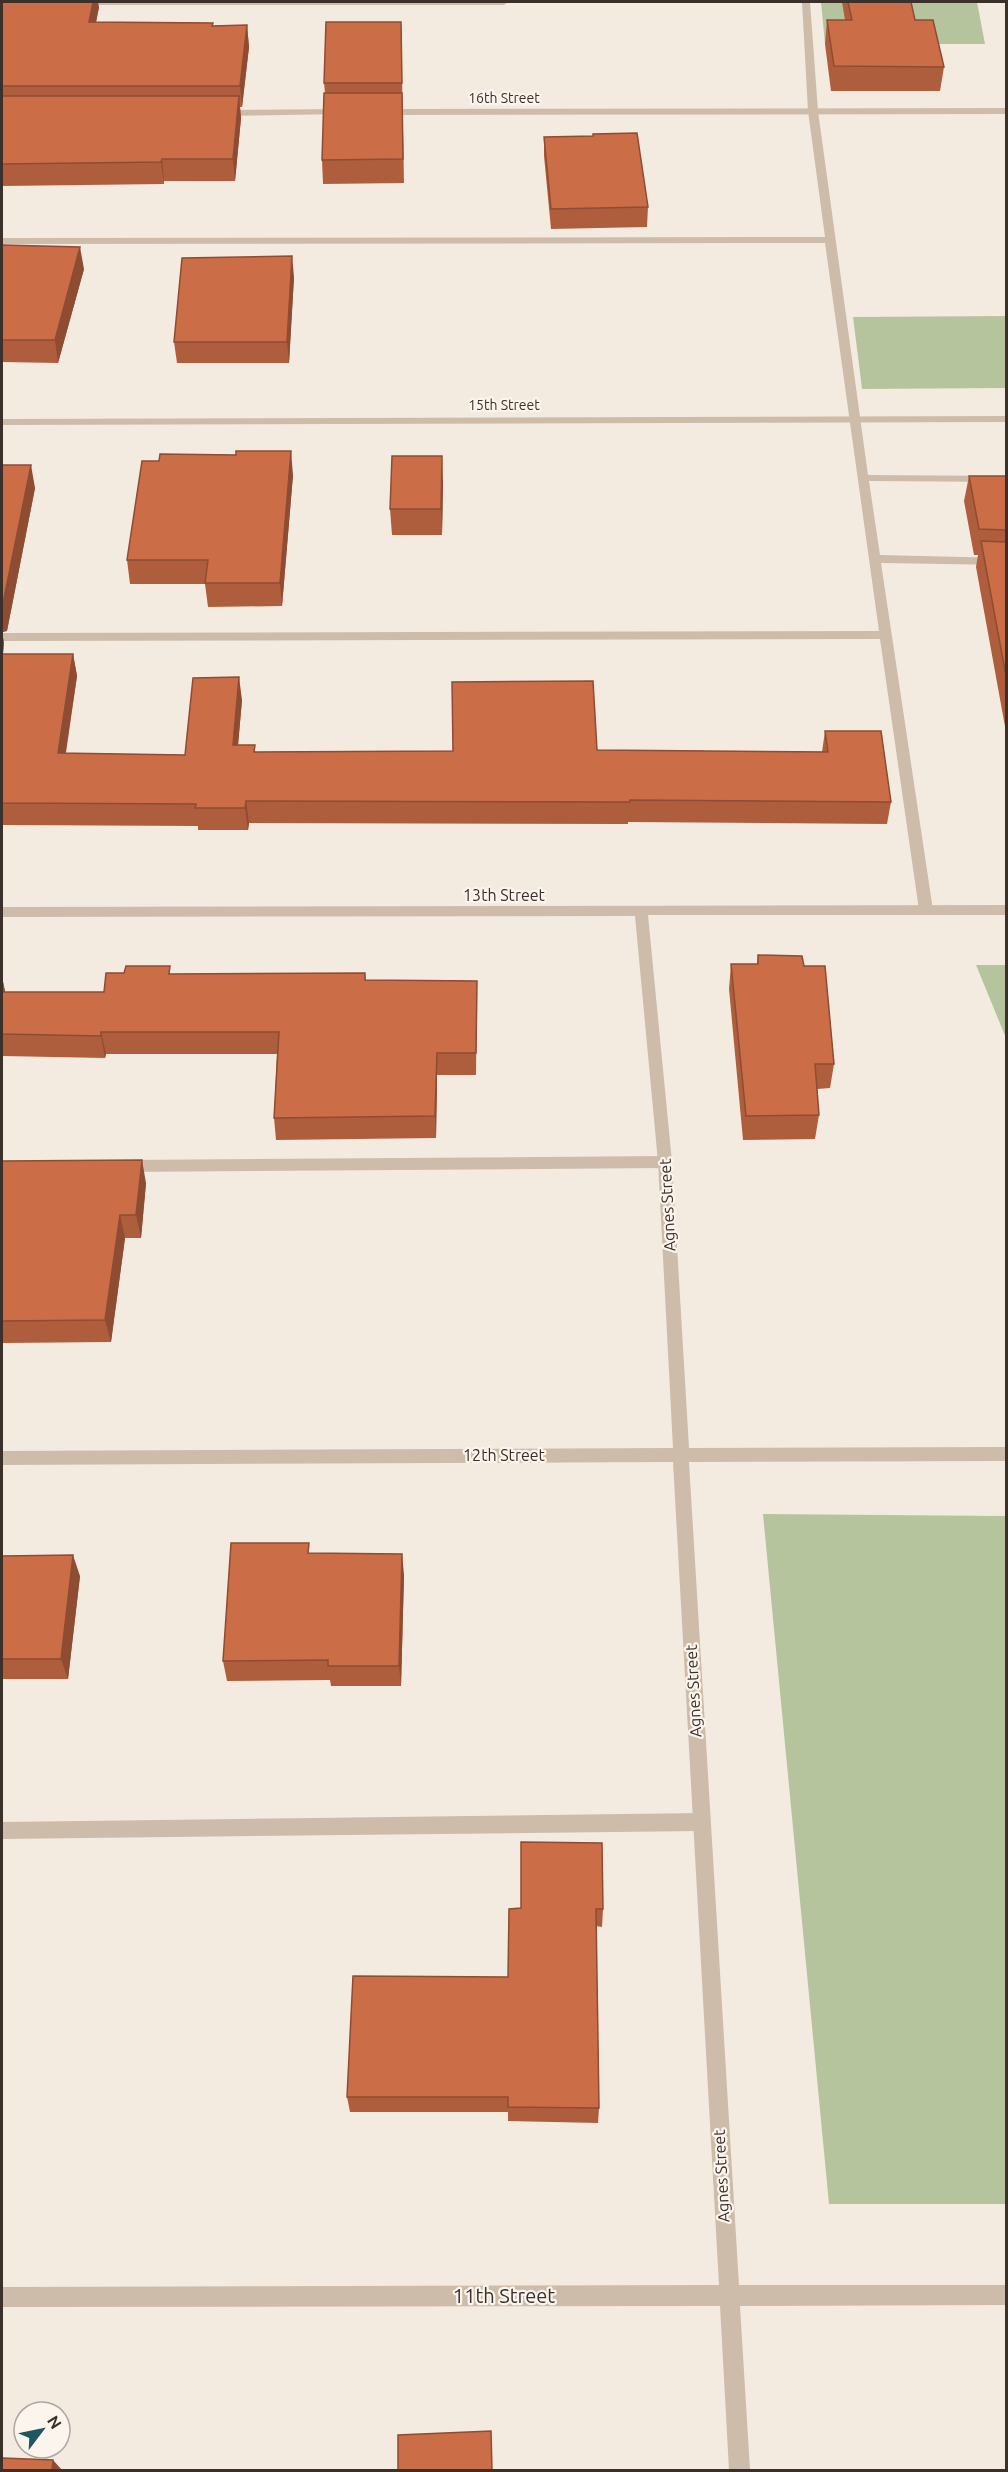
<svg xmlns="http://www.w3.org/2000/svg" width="1008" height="2472" font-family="Ubuntu,sans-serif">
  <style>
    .green { fill: #b6c49e }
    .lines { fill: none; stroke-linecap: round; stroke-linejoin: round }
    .lane { fill: #cdbcaa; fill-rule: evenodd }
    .street { fill: #cdbcaa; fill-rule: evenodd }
    .wall { fill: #af5e3d }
    .shaded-wall { fill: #8e4c32 }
    .building { fill: #cb6d47; stroke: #8e4c32; stroke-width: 1.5 }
    .labels { text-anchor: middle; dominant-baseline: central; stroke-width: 4.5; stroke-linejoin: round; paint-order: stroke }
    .far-street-label { font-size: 14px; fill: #3b302a; stroke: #fbf5ed }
    .street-label { font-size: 16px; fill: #3b302a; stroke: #fbf5ed }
    .near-street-label { font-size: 20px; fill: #3b302a; stroke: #fbf5ed }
  </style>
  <rect width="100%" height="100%" fill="#f4ebe0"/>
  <!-- green -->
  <path class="green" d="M 821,2 L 977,2 L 985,44 L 825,44 Z
    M 1006,316 L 1006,388 L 862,389 L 853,317 Z
    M 976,965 L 1006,965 L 1006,1038 Z
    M 763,1514 L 1006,1516 L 1006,2204 L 829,2204 Z"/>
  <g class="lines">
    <!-- lane -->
    <path class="lane" d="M 75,2 L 508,2 L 504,5 L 79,5 Z
      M 802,2 L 810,2 L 818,111 L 868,475 L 1006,476 L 1006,482 L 869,481 L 880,555 L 1006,558 L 1006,565 L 881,563 L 933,910 L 931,913 L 926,915 L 919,910 L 880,639 L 2,641 L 2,633 L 879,631 L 825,243 L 2,244 L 2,238 L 825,237 L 808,111 Z
      M 665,1156 L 670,1158 L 672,1162 L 670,1166 L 665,1168 L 124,1172 L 119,1170 L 117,1166 L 119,1162 L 124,1160 Z
      M 701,1813 L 707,1816 L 710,1822 L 707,1828 L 701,1831 L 2,1839 L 2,1822 Z"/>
    <!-- street -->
    <path class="street" d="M 1006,108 L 1006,114 L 382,115 L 377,112 L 382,109 Z
      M 343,109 L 348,112 L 346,114 L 220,116 L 215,113 L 220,110 Z
      M 1006,416 L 1006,422 L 2,425 L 2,419 Z
      M 1006,905 L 1006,915 L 648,915 L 672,1162 L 689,1448 L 1006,1447 L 1006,1461 L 689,1462 L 739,2285 L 1006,2285 L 1006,2305 L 740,2306 L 750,2470 L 729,2470 L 720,2306 L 2,2307 L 2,2287 L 719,2285 L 673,1462 L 2,1465 L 2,1451 L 673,1448 L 658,1162 L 635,916 L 2,917 L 2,907 Z"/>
  </g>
  <!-- wall -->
  <path class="wall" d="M 2,2 L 99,7 L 96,22 L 213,23 L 213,26 L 247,25 L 249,47 L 242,107 L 240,107 L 241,118 L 235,181 L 164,181 L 164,184 L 2,186 Z
    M 842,2 L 911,2 L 915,20 L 944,67 L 940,91 L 831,91 L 825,44 L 827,20 L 845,20 Z
    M 401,22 L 404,183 L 323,184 L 322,160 L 325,93 L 324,83 Z
    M 544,137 L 648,207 L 647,227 L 551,229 L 544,156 Z
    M 2,245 L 84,269 L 58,363 L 2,362 Z
    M 294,277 L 289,363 L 177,363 L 174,342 Z
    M 2,465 L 35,488 L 7,631 L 2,632 L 4,643 L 3,654 L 73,654 L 77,676 L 66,753 L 185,755 L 242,700 L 238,745 L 256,752 L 597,750 L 822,752 L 825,731 L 891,802 L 887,824 L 628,822 L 628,824 L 249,823 L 248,830 L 198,830 L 198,826 L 2,825 Z
    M 293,475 L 282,606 L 208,607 L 205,584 L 130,584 L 127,560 Z
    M 969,476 L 1006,476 L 1006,732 L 976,567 L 978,555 L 974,555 L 964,501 Z
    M 443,482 L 442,535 L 392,535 L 390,509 Z
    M 758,955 L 804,966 L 834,1064 L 830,1088 L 817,1089 L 819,1115 L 815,1139 L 743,1140 L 729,989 L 731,964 L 757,964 Z
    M 365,973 L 366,980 L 477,981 L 476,1075 L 437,1075 L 436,1138 L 276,1140 L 274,1118 L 277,1054 L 106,1054 L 105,1058 L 2,1056 L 2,977 L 5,992 L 104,992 L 172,974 Z
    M 2,1161 L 146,1183 L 141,1238 L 125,1238 L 111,1342 L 2,1343 Z
    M 310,1553 L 404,1575 L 401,1686 L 331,1686 L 330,1680 L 227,1681 L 223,1661 Z
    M 2,1556 L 80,1576 L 68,1679 L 2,1679 Z
    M 521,1842 L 603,1909 L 602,1927 L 596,1926 L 599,2108 L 598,2123 L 508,2121 L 508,2112 L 350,2112 L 347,2097 L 508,1977 L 521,1908 Z"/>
  <!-- shaded-wall -->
  <path class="shaded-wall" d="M 93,2 L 98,2 L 99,7 L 92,43 L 89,22 Z
    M 247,25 L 249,47 L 242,107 L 240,86 Z
    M 239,96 L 241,118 L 235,181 L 233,159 Z
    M 162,159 L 164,181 L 164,184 L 161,162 Z
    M 80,247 L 84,269 L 58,363 L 55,340 Z
    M 292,256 L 294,277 L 289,363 L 287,342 Z
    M 291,451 L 293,475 L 282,606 L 280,583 Z
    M 442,456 L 443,482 L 442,535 L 441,509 Z
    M 31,465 L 35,488 L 7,631 L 2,632 L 4,643 L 2,662 L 2,608 Z
    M 73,654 L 77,676 L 62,775 L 58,753 Z
    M 239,677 L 242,700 L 236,768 L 233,745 Z
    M 246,801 L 249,823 L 248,830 L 245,808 Z
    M 2,977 L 7,1000 L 2,1002 Z
    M 101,1032 L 106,1054 L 105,1058 L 101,1036 Z
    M 437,1053 L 437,1075 L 436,1138 L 435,1116 Z
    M 142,1160 L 146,1183 L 141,1238 L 136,1215 Z
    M 120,1215 L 125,1238 L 111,1342 L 105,1320 Z
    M 402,1554 L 404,1575 L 401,1686 L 399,1666 Z
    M 73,1555 L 80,1576 L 68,1679 L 61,1659 Z
    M 53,2460 L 62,2470 L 52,2470 Z"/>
  <!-- building -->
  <path class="building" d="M 2,2 L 93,2 L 89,22 L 213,23 L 212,26 L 247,25 L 240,86 L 2,86 Z
    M 848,2 L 911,2 L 915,20 L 933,20 L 944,67 L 834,66 L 827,20 L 852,20 Z
    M 326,22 L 401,22 L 402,83 L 324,83 Z
    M 324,93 L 402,93 L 403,159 L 322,160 Z
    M 2,96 L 239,96 L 233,159 L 162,159 L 161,162 L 2,164 Z
    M 637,133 L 648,207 L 551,209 L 544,137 L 593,136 L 593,134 Z
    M 2,245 L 80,247 L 55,340 L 2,340 Z
    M 292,256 L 287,342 L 174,342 L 182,258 Z
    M 236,451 L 291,451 L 280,583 L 205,583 L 208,560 L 127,560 L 142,461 L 159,461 L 160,454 L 236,455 Z
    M 392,456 L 442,456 L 441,509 L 390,509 Z
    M 2,465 L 31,465 L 2,608 Z
    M 969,476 L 1006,476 L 1006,530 L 979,529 Z
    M 981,541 L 1006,542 L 1006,676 Z
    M 2,654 L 73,654 L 58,753 L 185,755 L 193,678 L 239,677 L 233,745 L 255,745 L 254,752 L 453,751 L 452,682 L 593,681 L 597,750 L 828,752 L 825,731 L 881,731 L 891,802 L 630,800 L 630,802 L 246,801 L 245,808 L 195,808 L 196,804 L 2,803 Z
    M 758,955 L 802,956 L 804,966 L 825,966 L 834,1064 L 815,1064 L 819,1115 L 746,1116 L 731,964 L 758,964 Z
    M 126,966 L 170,966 L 169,974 L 365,973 L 365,980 L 477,981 L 476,1053 L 437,1053 L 435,1116 L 274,1118 L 279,1032 L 101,1032 L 101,1036 L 2,1034 L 2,992 L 104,992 L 106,973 L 124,973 Z
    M 142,1160 L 136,1215 L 120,1215 L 105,1320 L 2,1321 L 2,1161 Z
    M 231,1543 L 309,1543 L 308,1553 L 402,1554 L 399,1666 L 328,1666 L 328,1660 L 223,1661 Z
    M 73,1555 L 61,1659 L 2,1659 L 2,1556 Z
    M 521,1842 L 602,1843 L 603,1909 L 596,1909 L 599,2108 L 508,2107 L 508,2097 L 347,2097 L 353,1976 L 508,1977 L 509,1909 L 521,1908 Z
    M 491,2431 L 492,2470 L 398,2470 L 398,2435 Z
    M 2,2458 L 53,2460 L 52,2470 L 2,2470 Z"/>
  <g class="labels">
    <!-- far-street labels -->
    <g class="far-street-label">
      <text x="504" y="98">16th Street</text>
      <text x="504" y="405">15th Street</text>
    </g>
    <!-- street labels -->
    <g class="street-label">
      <text x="504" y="895">13th Street</text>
      <text transform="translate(667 1205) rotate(-93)">Agnes Street</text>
      <text x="504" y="1455">12th Street</text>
      <text transform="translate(693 1691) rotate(-93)">Agnes Street</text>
      <text transform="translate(721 2176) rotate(-93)">Agnes Street</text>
    </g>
    <!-- near-street labels -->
    <g class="near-street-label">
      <text x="504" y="2295">11th Street</text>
    </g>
  </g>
  <!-- border -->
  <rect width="1008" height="2472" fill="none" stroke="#3b302a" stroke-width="6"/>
  <!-- north arrow -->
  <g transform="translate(42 2430) rotate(58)"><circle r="28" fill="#fbf5ed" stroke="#aea69f" stroke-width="1.5"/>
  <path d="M0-4.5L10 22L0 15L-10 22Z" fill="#1d575f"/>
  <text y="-9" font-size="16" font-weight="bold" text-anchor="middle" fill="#3b302a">N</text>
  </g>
</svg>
